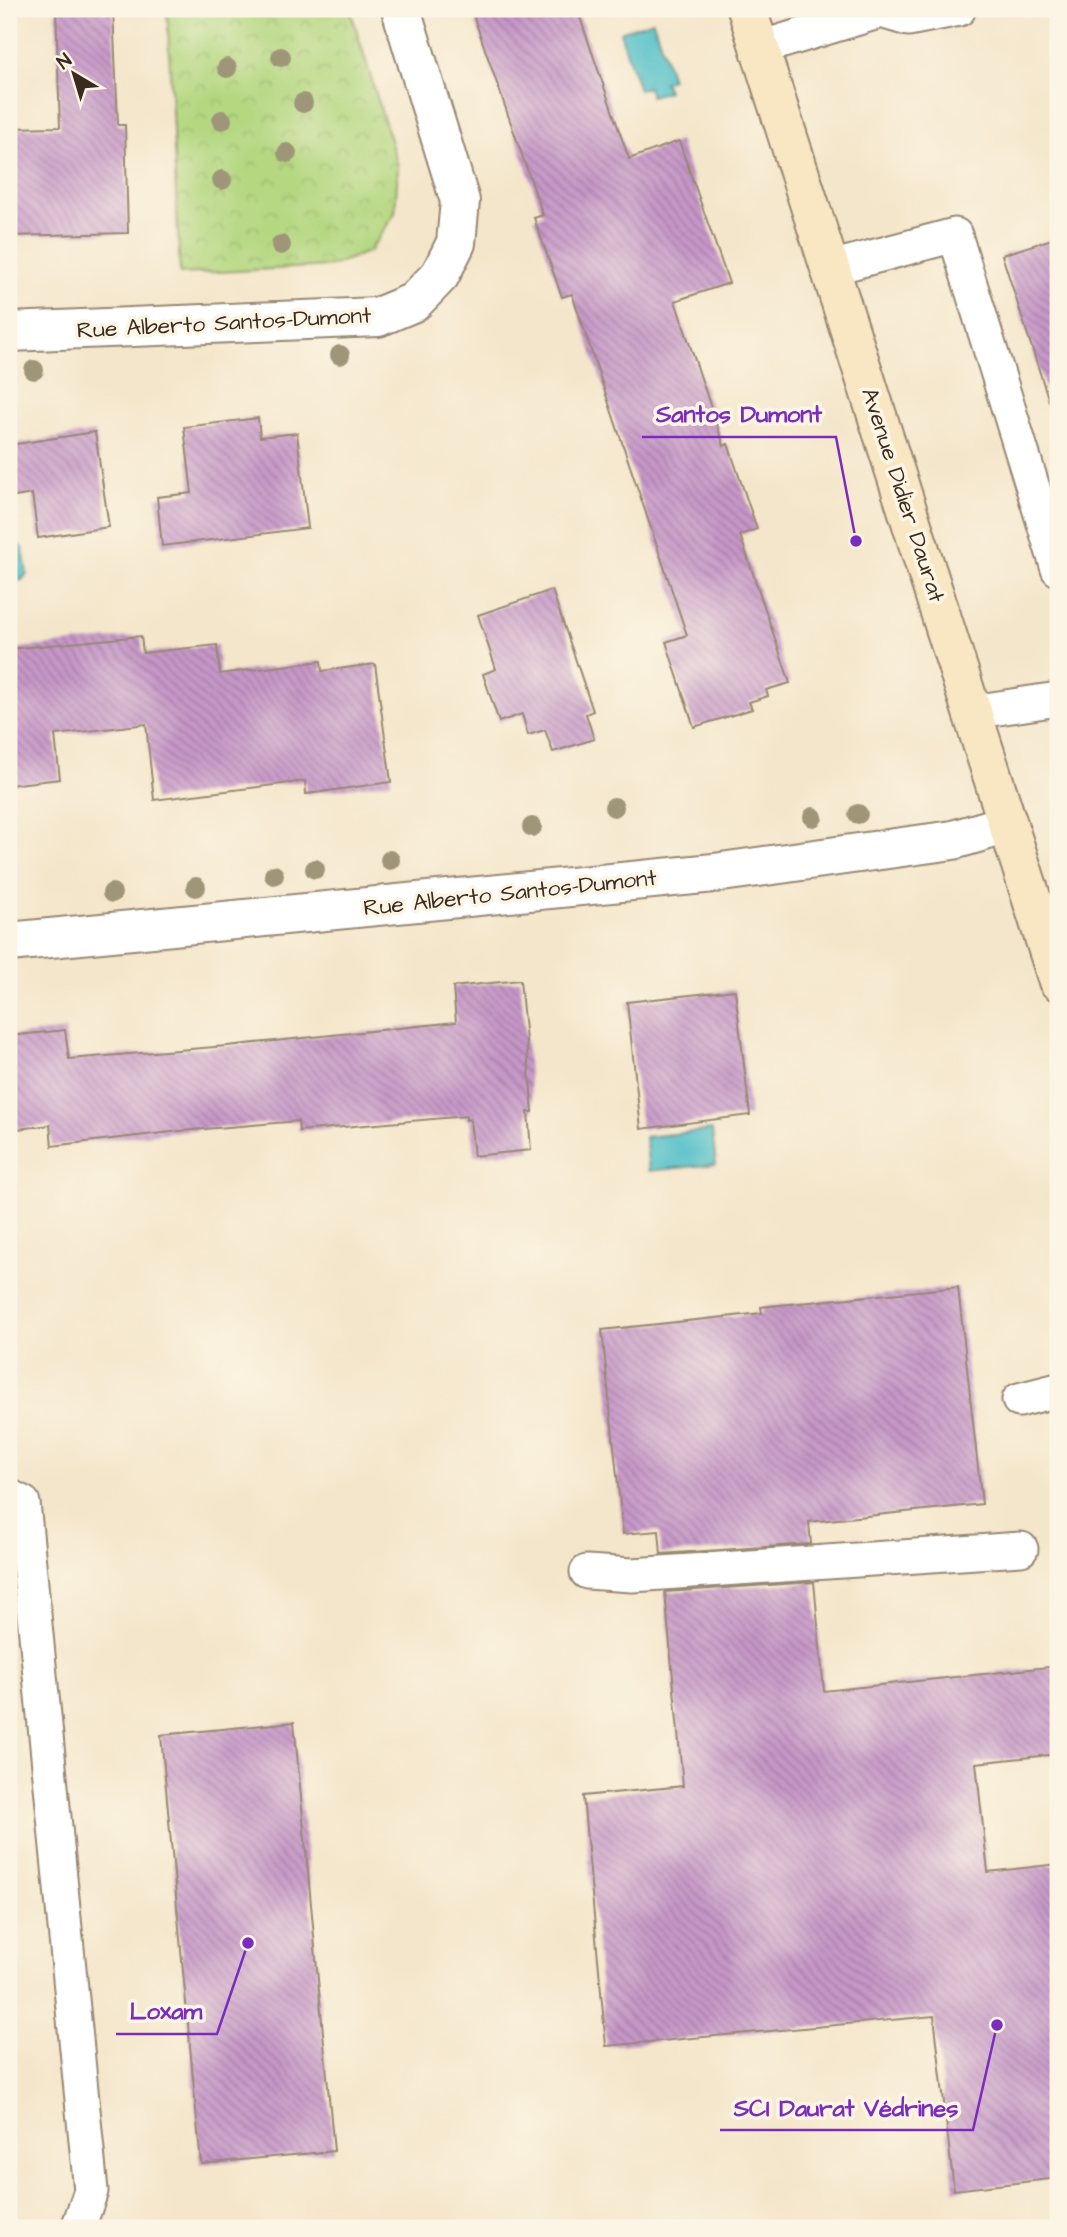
<svg xmlns="http://www.w3.org/2000/svg" width="1067" height="2237" font-family="'Architects Daughter',sans-serif">
  <style>
    .park { fill: url(#park-crowns); stroke: #78804f; stroke-width: 2 }
    .water { fill: #52c0c8; stroke: #467573; stroke-width: 2 }
    .building { fill: url(#building-back-hatch) }
    .lines { fill: none; stroke-linecap: round; stroke-linejoin: round }
    .service-casing { stroke: #988874; stroke-width: 37 }
    .minor-casing { stroke: #988874; stroke-width: 42 }
    .secondary-casing { stroke: #988874; stroke-width: 42 }
    .service { stroke: #fff; stroke-width: 33 }
    .minor { stroke: #fff; stroke-width: 38 }
    .secondary { stroke: #f9e7c3; stroke-width: 38 }
    .tree { fill: #9f9679 }
    .labels { text-anchor: middle; dominant-baseline: central; stroke-width: 7; stroke-linejoin: round; paint-order: stroke }
    .street-label { font-size: 23px; fill: #3b2a1e; stroke: #fcf5e5 }
    .leader { fill: none; stroke: #7b2cbf; stroke-width: 2.5 }
    .callout-dot { fill: #7b2cbf; stroke: #fcf5e5; stroke-width: 2.5 }
    .callout-label { font-size: 24px; text-anchor: middle; font-weight: bold; fill: #7b2cbf; stroke: #fcf5e5; stroke-width: 7; stroke-linejoin: round; paint-order: stroke }
  </style>
  <defs>
    <pattern id="park-crowns" width="20" height="18" patternUnits="userSpaceOnUse" patternTransform="scale(1.75)"><rect width="20" height="18" fill="#b4d780"/><path d="M2 6a3 3 0 1 1 6 0M12 15a3 3 0 1 1 6 0" fill="none" stroke="#9cb96e"/></pattern>
    <pattern id="building-back-hatch" width="6" height="6" patternUnits="userSpaceOnUse" patternTransform="scale(1.75)"><rect width="6" height="6" fill="#c697c8"/><path d="M-1 5l2 2M0 0l6 6M5-1l2 2" fill="none" stroke="#a27ba2"/></pattern>
  </defs>
  <rect width="100%" height="100%" fill="#fcf5e5"/>
  <filter id="ink" filterUnits="userSpaceOnUse"><feTurbulence type="fractalNoise" baseFrequency=".0143" numOctaves="2"/><feDisplacementMap in="SourceGraphic" scale="14" xChannelSelector="R" yChannelSelector="G"/><feConvolveMatrix kernelMatrix="1 2 1 2 8 2 1 2 1" color-interpolation-filters="sRGB"/></filter>
  <filter id="wash" filterUnits="userSpaceOnUse"><feTurbulence type="fractalNoise" baseFrequency=".00686" numOctaves="4" result="noise"/><feDisplacementMap in="SourceGraphic" scale="28" xChannelSelector="R" yChannelSelector="G"/><feGaussianBlur stdDeviation="1.57" result="paint"/><feColorMatrix in="noise" values="0 0 0 0 0 0 0 0 0 0 0 0 0 0 0 0 0 1.4 0 .05"/><feComposite in="paint" operator="in"/></filter>
  <g filter="url(#wash)">
    <rect width="100%" height="100%" fill="#f4e6ca"/>
    <!-- park -->
    <path class="park" d="M 167,9 L 350,9 L 398,166 L 395,213 L 370,251 L 331,266 L 180,274 Z"/>
    <!-- water -->
    <path class="water" d="M 653,21 L 672,79 L 664,82 L 668,91 L 651,96 L 648,87 L 639,90 L 620,32 Z
      M 9,538 L 23,548 L 27,574 L 22,580 L 9,582 Z
      M 712,1130 L 716,1164 L 649,1171 L 645,1137 Z"/>
    <g id="blocks">
      <!-- building -->
      <path class="building" d="M 56,9 L 113,9 L 118,125 L 125,125 L 128,233 L 9,236 L 9,128 L 60,127 Z
        M 471,9 L 577,9 L 629,159 L 679,141 L 729,283 L 675,301 L 724,446 L 728,444 L 757,529 L 740,535 L 790,683 L 766,690 L 768,696 L 749,702 L 752,709 L 694,727 L 666,642 L 687,635 L 572,294 L 562,297 L 534,218 L 543,215 Z
        M 1058,237 L 1058,400 L 1049,401 L 1002,255 Z
        M 258,418 L 260,437 L 297,433 L 308,528 L 162,546 L 157,497 L 192,493 L 184,427 Z
        M 95,432 L 109,527 L 38,538 L 32,494 L 9,498 L 9,445 Z
        M 552,590 L 593,711 L 586,714 L 594,739 L 553,752 L 545,730 L 528,735 L 522,714 L 499,722 L 483,674 L 496,669 L 478,615 Z
        M 141,636 L 143,653 L 217,645 L 220,674 L 321,661 L 322,671 L 375,664 L 391,782 L 306,794 L 305,781 L 154,800 L 146,724 L 55,735 L 60,779 L 9,785 L 9,649 Z
        M 520,980 L 533,1112 L 528,1112 L 531,1150 L 474,1156 L 470,1119 L 466,1120 L 466,1116 L 299,1131 L 298,1121 L 180,1131 L 52,1146 L 50,1125 L 9,1130 L 9,1036 L 65,1030 L 69,1059 L 227,1046 L 456,1022 L 453,987 Z
        M 735,990 L 750,1115 L 641,1129 L 627,1002 Z
        M 958,1287 L 982,1504 L 809,1522 L 811,1544 L 661,1554 L 659,1531 L 623,1534 L 602,1330 L 762,1313 L 761,1307 Z
        M 814,1582 L 824,1691 L 1058,1666 L 1058,1754 L 976,1763 L 988,1872 L 1058,1864 L 1058,2178 L 954,2190 L 934,2016 L 606,2046 L 583,1796 L 683,1786 L 665,1592 Z
        M 294,1722 L 334,2151 L 201,2164 L 161,1735 Z"/>
    </g>
  </g>
  <g filter="url(#ink)">
    <use href="#blocks" fill-opacity="0" stroke="#988874" stroke-width="2"/>
    <g class="lines">
      <defs>
        <path id="service" d="M 881,11 L 908,19 L 959,9
          M 760,48 L 881,11 L 880,9
          M 831,268 L 955,235 L 1058,569
          M 972,712 L 1058,699
          M 1019,1400 L 1058,1390
          M 9,1496 L 23,1503 L 91,2191 L 78,2228
          M 587,1572 L 632,1575 L 1021,1549"/>
        <path id="minor" d="M 9,332 L 378,317 L 414,302 L 440,275 L 456,243 L 460,201 L 401,9
          M 9,942 L 714,873 L 953,840 L 1008,824"/>
        <path id="secondary" d="M 747,9 L 1058,981"/>
      </defs>
      <!-- service casing -->
      <use href="#service" class="service-casing"/>
      <!-- minor casing -->
      <use href="#minor" class="minor-casing"/>
      <!-- secondary casing -->
      <use href="#secondary" class="secondary-casing"/>
      <!-- service -->
      <use href="#service" class="service"/>
      <!-- minor -->
      <use href="#minor" class="minor"/>
      <!-- secondary -->
      <use href="#secondary" class="secondary"/>
    </g>
    <!-- trees -->
    <g class="tree">
      <circle cx="281" cy="57" r="10"/>
      <circle cx="227" cy="68" r="10"/>
      <circle cx="303" cy="103" r="10"/>
      <circle cx="222" cy="120" r="10"/>
      <circle cx="287" cy="153" r="10"/>
      <circle cx="222" cy="180" r="10"/>
      <circle cx="281" cy="245" r="10"/>
      <circle cx="340" cy="355" r="10"/>
      <circle cx="34" cy="370" r="10"/>
      <circle cx="614" cy="807" r="10"/>
      <circle cx="858" cy="814" r="10"/>
      <circle cx="813" cy="817" r="10"/>
      <circle cx="532" cy="827" r="10"/>
      <circle cx="390" cy="860" r="10"/>
      <circle cx="315" cy="869" r="10"/>
      <circle cx="274" cy="875" r="10"/>
      <circle cx="196" cy="887" r="10"/>
      <circle cx="112" cy="893" r="10"/>
    </g>
  </g>
  <g class="labels">
    <!-- street labels -->
    <g class="street-label">
      <text transform="translate(224 323) rotate(-3)">Rue Alberto Santos-Dumont</text>
      <text transform="translate(903 495) rotate(72)">Avenue Didier Daurat</text>
      <text transform="translate(510 893) rotate(-6)">Rue Alberto Santos-Dumont</text>
    </g>
  </g>
  <!-- callouts -->
  <path class="leader" d="M856 541L836 437H642M248 1943L217 2034H116M997 2025L973 2130H720"/>
  <g class="callout-dot">
    <circle cx="856" cy="541" r="7"/>
    <circle cx="248" cy="1943" r="7"/>
    <circle cx="997" cy="2025" r="7"/>
  </g>
  <g class="callout-label">
    <text x="739" y="422">Santos Dumont</text>
    <text x="166" y="2019">Loxam</text>
    <text x="846" y="2116">SCI Daurat Védrines</text>
  </g>
  <!-- margin -->
  <rect width="1067" height="2237" fill="none" stroke="#fcf5e5" stroke-width="35"/>
  <!-- north arrow -->
  <g transform="translate(74 74) rotate(322)" stroke="#fcf5e5" stroke-width="5" paint-order="stroke">
  <path d="M0-5L12 26L0 18L-12 26Z" fill="#3b2a1e"/>
  <text y="-10" font-size="19" font-weight="bold" text-anchor="middle" fill="#3b2a1e">N</text>
  </g>
</svg>
